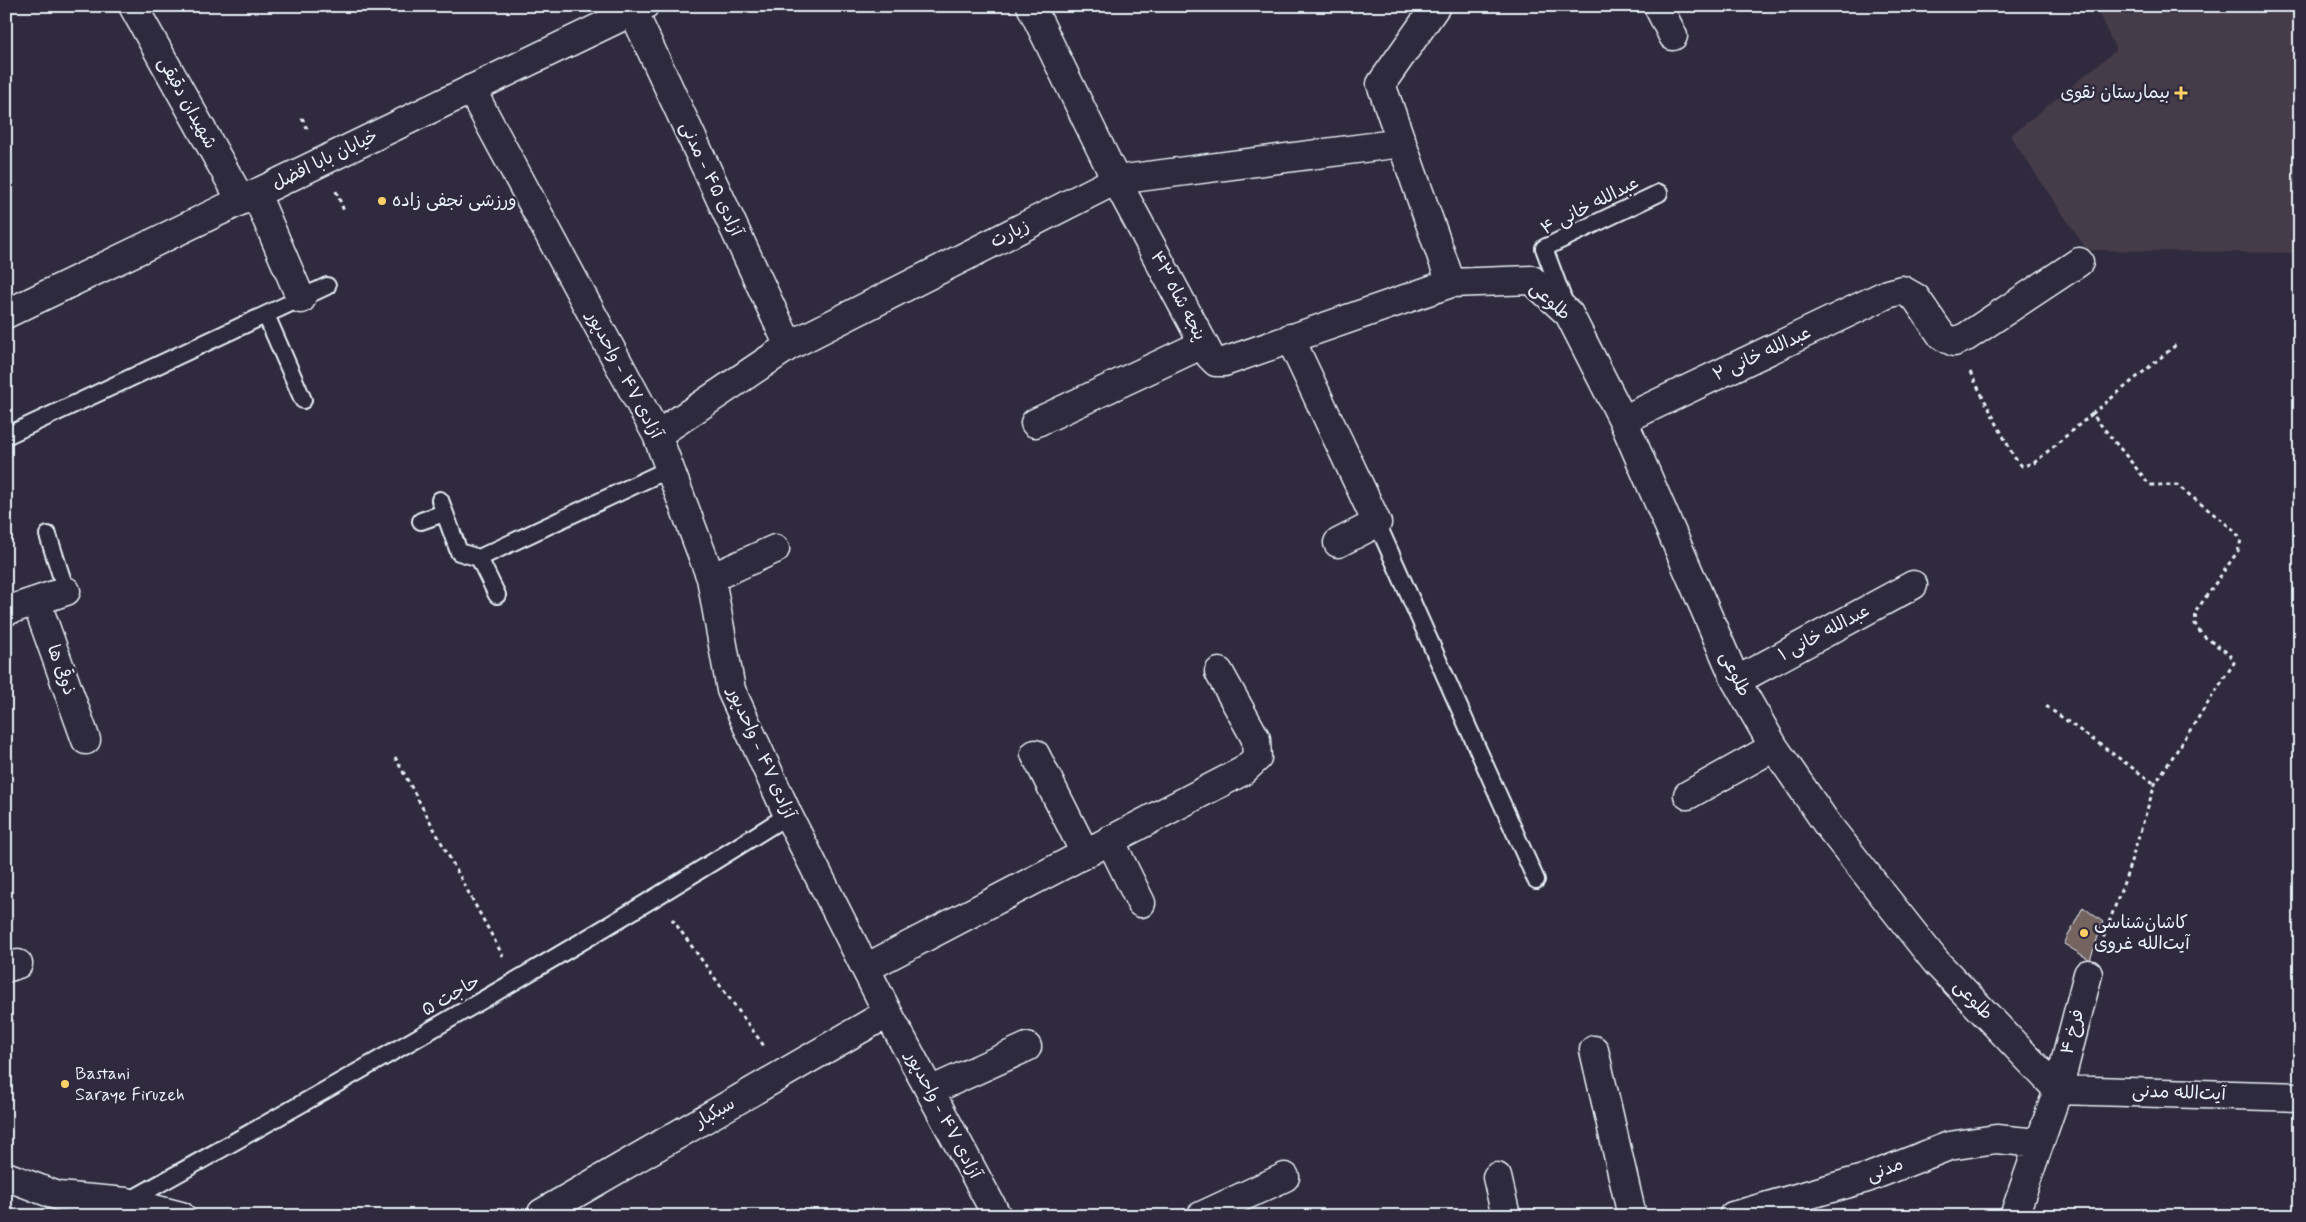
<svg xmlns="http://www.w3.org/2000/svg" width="2306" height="1222" font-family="Mynerve,'Playpen Sans Arabic',sans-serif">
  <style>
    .built { fill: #443b48 }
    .building { fill: #756361; stroke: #e8f1f8 }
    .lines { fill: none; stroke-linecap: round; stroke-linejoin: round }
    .service-casing { stroke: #e8f1f8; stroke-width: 20 }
    .minor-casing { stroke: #e8f1f8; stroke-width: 31 }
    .tertiary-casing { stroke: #e8f1f8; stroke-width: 31 }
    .secondary-casing { stroke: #e8f1f8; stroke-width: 31 }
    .path { stroke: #e8f1f8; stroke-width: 3; stroke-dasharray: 4 4; stroke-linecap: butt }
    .service { stroke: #2f2a3d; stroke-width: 16 }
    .minor { stroke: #2f2a3d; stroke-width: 28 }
    .tertiary { stroke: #2f2a3d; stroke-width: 28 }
    .secondary { stroke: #2f2a3d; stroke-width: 28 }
    .poi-dot { fill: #ffd166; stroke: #2f2a3d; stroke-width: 2 }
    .labels { text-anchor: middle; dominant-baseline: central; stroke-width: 5; stroke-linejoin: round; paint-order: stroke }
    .poi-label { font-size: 18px; fill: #e8f1f8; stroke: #2f2a3d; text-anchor: start }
    .street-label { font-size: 18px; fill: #e8f1f8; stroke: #2f2a3d }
  </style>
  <rect width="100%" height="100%" fill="#2f2a3d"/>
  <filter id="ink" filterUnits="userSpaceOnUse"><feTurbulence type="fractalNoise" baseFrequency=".02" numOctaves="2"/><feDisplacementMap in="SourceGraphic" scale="10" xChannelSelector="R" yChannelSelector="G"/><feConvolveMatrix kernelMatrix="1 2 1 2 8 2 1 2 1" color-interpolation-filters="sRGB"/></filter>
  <g filter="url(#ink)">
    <!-- built -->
    <path class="built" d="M 2095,6 L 2300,6 L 2300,253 L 2087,250 L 2010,136 L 2116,50 Z"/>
    <!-- building -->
    <path class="building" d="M 2083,907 L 2103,922 L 2090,960 L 2064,944 Z"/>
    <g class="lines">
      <defs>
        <path id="service" d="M 1566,307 L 1544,248 L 1659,193
          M 266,315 L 303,400
          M 6,436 L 327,286
          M 440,500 L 459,552 L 479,558 L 669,469
          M 421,521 L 444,513
          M 1377,523 L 1536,880
          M 48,535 L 66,591
          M 479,558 L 497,595
          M 127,1202 C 350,1077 572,952 788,815"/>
        <path id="minor" d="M 1031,6 L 1116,180 L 1210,356 L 1216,362 L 1224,362 L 1451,283 L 1532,280 L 1569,314 L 1623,420 L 1736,681 L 1774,747 L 1827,824 L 1936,962 L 2058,1090
          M 1436,6 L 1381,84 L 1451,283
          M 1658,6 L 1673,36
          M 633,11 L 789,346
          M 471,89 L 657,435 L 711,578 L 731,690 L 788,815 L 888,1013 L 997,1216
          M 256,194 L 301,299
          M 1290,338 L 1377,523 L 1338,543
          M 1623,420 L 1887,294 L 1902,290 L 1916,298 L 1942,336 L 1954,342 L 1966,337 L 2079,262
          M 1035,423 L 1203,344
          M 657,435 L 789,346 L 1116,180 L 1402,143
          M 711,578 L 775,549
          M 36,601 L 86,740
          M 6,611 L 66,591
          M 1736,681 L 1913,585
          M 1035,754 L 1085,853
          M 1688,795 L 1774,747
          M 1110,840 L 1141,903
          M 6,968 L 18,964
          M 866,968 L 1243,771 L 1257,758 L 1256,739 L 1219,672
          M 1594,1050 L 1632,1216
          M 2058,1090 L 2300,1097
          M 930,1091 L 1027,1047
          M 1497,1177 L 1506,1216
          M 542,1213 L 888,1013
          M 1201,1216 L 1285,1177
          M 1733,1216 L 1867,1178 L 1949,1146 L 1996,1139 L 2039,1143
          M 2014,1216 L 2058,1090 L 2088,974"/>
        <path id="tertiary" d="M 133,6 L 241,200
          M 6,1176 L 58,1196 L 127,1202 L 181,1216"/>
        <path id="secondary" d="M 6,314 L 644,6"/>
      </defs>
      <!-- service casing -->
      <use href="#service" class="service-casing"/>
      <!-- minor casing -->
      <use href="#minor" class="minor-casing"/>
      <!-- tertiary casing -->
      <use href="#tertiary" class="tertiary-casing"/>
      <!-- secondary casing -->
      <use href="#secondary" class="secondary-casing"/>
      <!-- path -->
      <path class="path" d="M 302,118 L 308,131
        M 336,191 L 344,211
        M 1970,372 L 2014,457 L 2022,466 L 2034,463 L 2092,414 L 2150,485 L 2177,485 L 2235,531 L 2241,540 L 2238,551 L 2196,611 L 2195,624 L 2202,635 L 2229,654 L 2234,663 L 2155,784 L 2127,874 L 2101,944
        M 2092,414 L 2176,345
        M 2046,706 L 2155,784
        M 395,757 L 503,956
        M 672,919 L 764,1046"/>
      <!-- service -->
      <use href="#service" class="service"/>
      <!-- minor -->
      <use href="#minor" class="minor"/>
      <!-- tertiary -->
      <use href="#tertiary" class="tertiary"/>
      <!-- secondary -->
      <use href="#secondary" class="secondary"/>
    </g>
  </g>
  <!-- markers -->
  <g class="poi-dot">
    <path d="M2178.5 85.5h5v5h5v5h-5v5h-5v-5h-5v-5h5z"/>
    <circle cx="382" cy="201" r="5"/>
    <circle cx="2084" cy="933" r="5"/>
    <circle cx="65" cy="1084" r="5"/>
  </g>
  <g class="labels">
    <!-- poi labels -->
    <g class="poi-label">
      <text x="2170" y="93" text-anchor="end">بیمارستان نقوی</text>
      <text x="392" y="201">ورزشی نجفی زاده</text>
      <text x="2094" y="923">کاشان‌شناسی<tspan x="2094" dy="21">آیت‌الله غروی</tspan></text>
      <text x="75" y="1074">Bastani<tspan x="75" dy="21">Saraye Firuzeh</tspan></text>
    </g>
    <!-- street labels -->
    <g class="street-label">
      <text transform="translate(187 103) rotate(61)">شهیدان دقیقی</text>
      <text transform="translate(325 160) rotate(-26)">خیابان بابا افضل</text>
      <text transform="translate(711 179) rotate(65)">آزادی ۴۵ - مدنی</text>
      <text transform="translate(1590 206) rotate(-27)">عبدالله خانی ۴</text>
      <text transform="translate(1010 234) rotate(-27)">زیارت</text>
      <text transform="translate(1178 296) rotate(62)">پنجه شاه ۴۳</text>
      <text transform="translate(1550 301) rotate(42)">طلوعی</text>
      <text transform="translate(1762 354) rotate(-25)">عبدالله خانی ۲</text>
      <text transform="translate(624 375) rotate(62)">آزادی ۴۷ - واحدپور</text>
      <text transform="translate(1824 633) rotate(-28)">عبدالله خانی ۱</text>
      <text transform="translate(61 670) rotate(70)">ذوقی ها</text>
      <text transform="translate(1735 674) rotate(64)">طلوعی</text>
      <text transform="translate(761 753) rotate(66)">آزادی ۴۷ - واحدپور</text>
      <text transform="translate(451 996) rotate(-30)">حاجت ۵</text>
      <text transform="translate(1973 1000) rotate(46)">طلوعی</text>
      <text transform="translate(2073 1032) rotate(-75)">فرخ ۴</text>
      <text transform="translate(2179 1093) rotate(2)">آیت‌الله مدنی</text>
      <text transform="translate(715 1113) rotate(-30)">سبکبار</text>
      <text transform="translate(943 1115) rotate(62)">آزادی ۴۷ - واحدپور</text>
      <text transform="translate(1885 1170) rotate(-21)">مدنی</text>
    </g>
  </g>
  <!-- margin -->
  <rect width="2306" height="1222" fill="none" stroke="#2f2a3d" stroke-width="25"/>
  <rect x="12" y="12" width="2281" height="1197" fill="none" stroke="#e8f1f8" stroke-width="2" filter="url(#ink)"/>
</svg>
